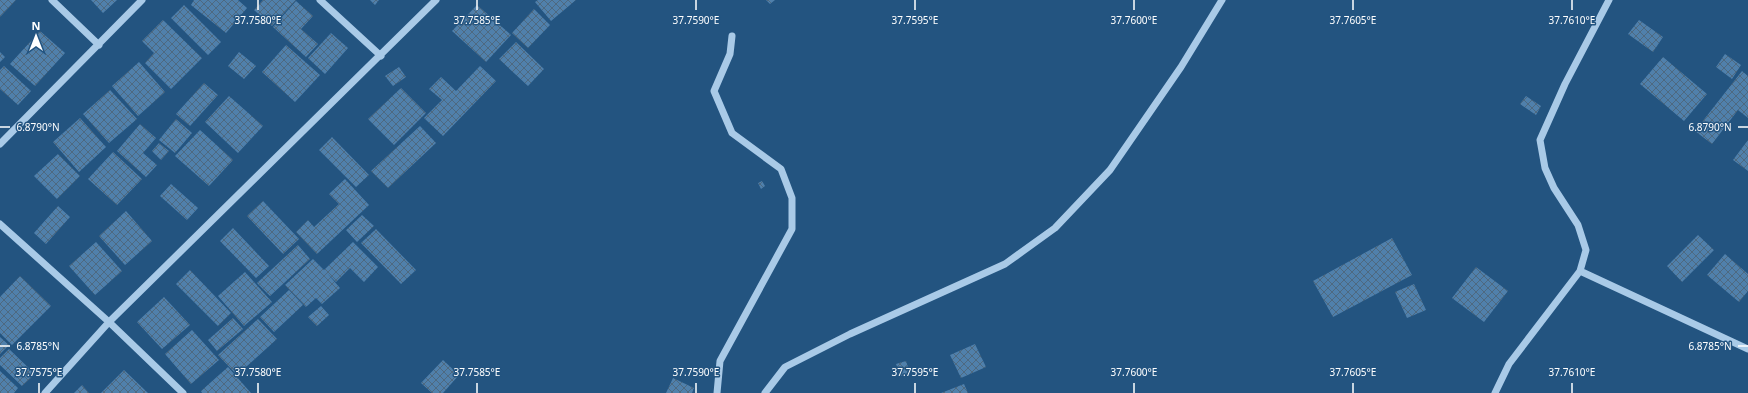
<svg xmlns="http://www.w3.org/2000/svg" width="1748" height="393" font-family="'Noto Sans',sans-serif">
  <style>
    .building { fill: url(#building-cross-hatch) }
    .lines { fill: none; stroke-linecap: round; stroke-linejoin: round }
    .minor { stroke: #a9cae7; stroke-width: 7 }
    .ticks { fill: none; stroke: #fff; stroke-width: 1.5 }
    .ticks-label { font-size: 10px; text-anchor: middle; fill: #fff; stroke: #235480; stroke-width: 3; stroke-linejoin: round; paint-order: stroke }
  </style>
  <defs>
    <pattern id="building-cross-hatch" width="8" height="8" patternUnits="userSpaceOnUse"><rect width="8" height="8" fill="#5080ab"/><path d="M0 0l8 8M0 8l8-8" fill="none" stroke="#4e6980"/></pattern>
  </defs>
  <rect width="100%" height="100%" fill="#235480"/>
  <!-- building -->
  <path class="building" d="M 0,0 L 16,0 L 0,17 Z
    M 91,0 L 117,0 L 103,13 Z
    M 194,0 L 238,0 L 247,8 L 226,33 L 191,5 Z
    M 263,0 L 296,0 L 272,26 L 254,10 Z
    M 370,0 L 379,0 L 375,5 Z
    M 538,0 L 576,0 L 551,21 L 535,2 Z
    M 766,0 L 775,0 L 770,4 Z
    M 296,1 L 313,16 L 301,29 L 318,44 L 306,57 L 273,27 Z
    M 184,5 L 221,42 L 208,55 L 171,18 Z
    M 477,5 L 511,35 L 486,62 L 452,31 Z
    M 534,9 L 550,25 L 528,48 L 512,33 Z
    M 163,20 L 202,58 L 171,89 L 145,63 L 154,53 L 142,41 Z
    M 1639,20 L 1663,37 L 1653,52 L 1628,34 Z
    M 40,31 L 65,53 L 35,86 L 10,64 Z
    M 331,33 L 348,48 L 325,74 L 308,58 Z
    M 516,42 L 544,69 L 528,86 L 499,59 Z
    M 286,45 L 320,75 L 295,102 L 262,72 Z
    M 0,52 L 5,57 L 0,62 Z
    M 239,52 L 256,66 L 244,79 L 228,66 Z
    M 1725,54 L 1741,65 L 1732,79 L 1716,67 Z
    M 1663,57 L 1707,94 L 1684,121 L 1640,84 Z
    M 139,62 L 165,92 L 138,116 L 112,86 Z
    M 4,66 L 31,91 L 18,105 L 0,89 L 0,70 Z
    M 480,66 L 496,81 L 443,136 L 424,118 L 442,100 L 429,89 L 441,77 L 456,91 Z
    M 399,67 L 406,77 L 393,86 L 385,76 Z
    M 1742,71 L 1748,76 L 1748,118 L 1738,110 L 1712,144 L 1695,131 Z
    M 204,83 L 218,95 L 190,126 L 176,114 Z
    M 401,88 L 426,113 L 394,145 L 368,119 Z
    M 110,90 L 137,119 L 109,143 L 83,114 Z
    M 229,96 L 263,126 L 238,153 L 205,122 Z
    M 1526,96 L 1541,106 L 1536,115 L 1520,104 Z
    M 80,118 L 106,147 L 79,172 L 53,142 Z
    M 176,119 L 192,133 L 175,153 L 159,140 Z
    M 140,124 L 156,138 L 143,153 L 157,165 L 146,177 L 117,151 Z
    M 420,126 L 436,143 L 388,188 L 371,171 Z
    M 200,130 L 233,160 L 209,186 L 175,156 Z
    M 332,137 L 369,175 L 356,187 L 319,150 Z
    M 1748,140 L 1748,171 L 1733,160 Z
    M 159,143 L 169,151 L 161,160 L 152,151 Z
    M 113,152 L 142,179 L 117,205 L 88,179 Z
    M 58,154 L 80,176 L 57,199 L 34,176 Z
    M 345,179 L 369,205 L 317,254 L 296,232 L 308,220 L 314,227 L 339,204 L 329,194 Z
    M 762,181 L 765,186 L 761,189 L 758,183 Z
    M 171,184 L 198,208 L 187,220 L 160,196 Z
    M 263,201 L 299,239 L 283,254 L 247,216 Z
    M 58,206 L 70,217 L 46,244 L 34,233 Z
    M 126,211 L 152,241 L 125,265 L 99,236 Z
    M 362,215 L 374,226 L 357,242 L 346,230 Z
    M 233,228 L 269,266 L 256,278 L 220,241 Z
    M 376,229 L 416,270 L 401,284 L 361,243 Z
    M 1698,235 L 1714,250 L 1682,282 L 1667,266 Z
    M 1392,238 L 1412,275 L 1333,317 L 1313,281 Z
    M 96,242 L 122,271 L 95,295 L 69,266 Z
    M 353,242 L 378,267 L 364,282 L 350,268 L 336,282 L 327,273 L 340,288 L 322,304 L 316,298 L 306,307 L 285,285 L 313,259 L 324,270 Z
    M 298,245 L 310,259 L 270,296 L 257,283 Z
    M 1725,254 L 1748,274 L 1748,291 L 1739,302 L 1707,275 Z
    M 1476,267 L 1508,291 L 1484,322 L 1452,298 Z
    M 190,270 L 231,313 L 218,326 L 176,284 Z
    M 245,272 L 272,302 L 244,326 L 218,296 Z
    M 20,276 L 51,306 L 12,345 L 0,333 L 0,297 Z
    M 1414,284 L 1426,310 L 1407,318 L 1395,292 Z
    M 289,290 L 303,305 L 274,332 L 260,317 Z
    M 164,297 L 190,325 L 162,349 L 137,322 Z
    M 321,306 L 329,315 L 317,326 L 308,317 Z
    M 233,318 L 243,329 L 217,351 L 208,340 Z
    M 258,319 L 277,339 L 237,375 L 218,355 Z
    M 192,330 L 219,360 L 191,384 L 165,354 Z
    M 0,337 L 9,345 L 0,354 Z
    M 975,344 L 986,367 L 961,378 L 950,355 Z
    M 9,349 L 35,374 L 22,386 L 0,365 L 0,358 Z
    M 443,360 L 459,375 L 443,393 L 432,393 L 421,383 Z
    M 906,361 L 910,373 L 901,376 L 896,364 Z
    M 228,367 L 251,393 L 202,393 L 201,391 Z
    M 124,370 L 148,393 L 101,393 Z
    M 0,371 L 18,388 L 14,393 L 0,393 Z
    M 673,378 L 694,388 L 692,393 L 666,393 Z
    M 964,384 L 968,393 L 941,393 Z
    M 82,385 L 89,393 L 74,393 Z"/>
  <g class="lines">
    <!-- minor -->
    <path class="minor" d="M 52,0 L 99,45
      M 320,0 L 381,56
      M 0,144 L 142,0
      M 0,224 L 109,322 L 183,393
      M 1580,271 L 1748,349
      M 45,393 L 109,322 L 436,0
      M 717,393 L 720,361 L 792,229 L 792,198 L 781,169 L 732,133 L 714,91 L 730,54 L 732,36
      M 765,393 L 785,367 L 850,334 L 1005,264 L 1055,228 L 1110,170 L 1181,67 L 1222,0
      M 1495,393 L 1509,364 L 1580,271 L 1586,250 L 1578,225 L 1554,188 L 1545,168 L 1540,140 L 1565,84 L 1609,0"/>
  </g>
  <!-- ticks -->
  <path class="ticks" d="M 258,0 L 258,10M 477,0 L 477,10M 696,0 L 696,10M 915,0 L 915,10M 1134,0 L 1134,10M 1353,0 L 1353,10M 1572,0 L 1572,10M 0,127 L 10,127M 1738,127 L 1748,127M 0,346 L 10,346M 1738,346 L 1748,346M 39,383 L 39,393M 258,383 L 258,393M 477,383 L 477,393M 696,383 L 696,393M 915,383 L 915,393M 1134,383 L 1134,393M 1353,383 L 1353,393M 1572,383 L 1572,393"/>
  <g class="ticks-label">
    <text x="258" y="24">37.7580°E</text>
    <text x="477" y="24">37.7585°E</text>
    <text x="696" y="24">37.7590°E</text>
    <text x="915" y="24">37.7595°E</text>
    <text x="1134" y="24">37.7600°E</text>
    <text x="1353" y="24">37.7605°E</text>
    <text x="1572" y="24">37.7610°E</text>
    <text x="38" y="131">6.8790°N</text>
    <text x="1710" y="131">6.8790°N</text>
    <text x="38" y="350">6.8785°N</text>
    <text x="1710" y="350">6.8785°N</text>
    <text x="39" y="376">37.7575°E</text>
    <text x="258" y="376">37.7580°E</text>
    <text x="477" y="376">37.7585°E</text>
    <text x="696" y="376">37.7590°E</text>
    <text x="915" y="376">37.7595°E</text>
    <text x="1134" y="376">37.7600°E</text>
    <text x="1353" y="376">37.7605°E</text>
    <text x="1572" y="376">37.7610°E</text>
  </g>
  <!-- north arrow -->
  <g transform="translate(36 36)" stroke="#235480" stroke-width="3" paint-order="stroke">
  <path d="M0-3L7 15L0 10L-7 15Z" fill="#ffffff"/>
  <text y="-6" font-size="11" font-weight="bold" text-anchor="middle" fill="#ffffff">N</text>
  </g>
</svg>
